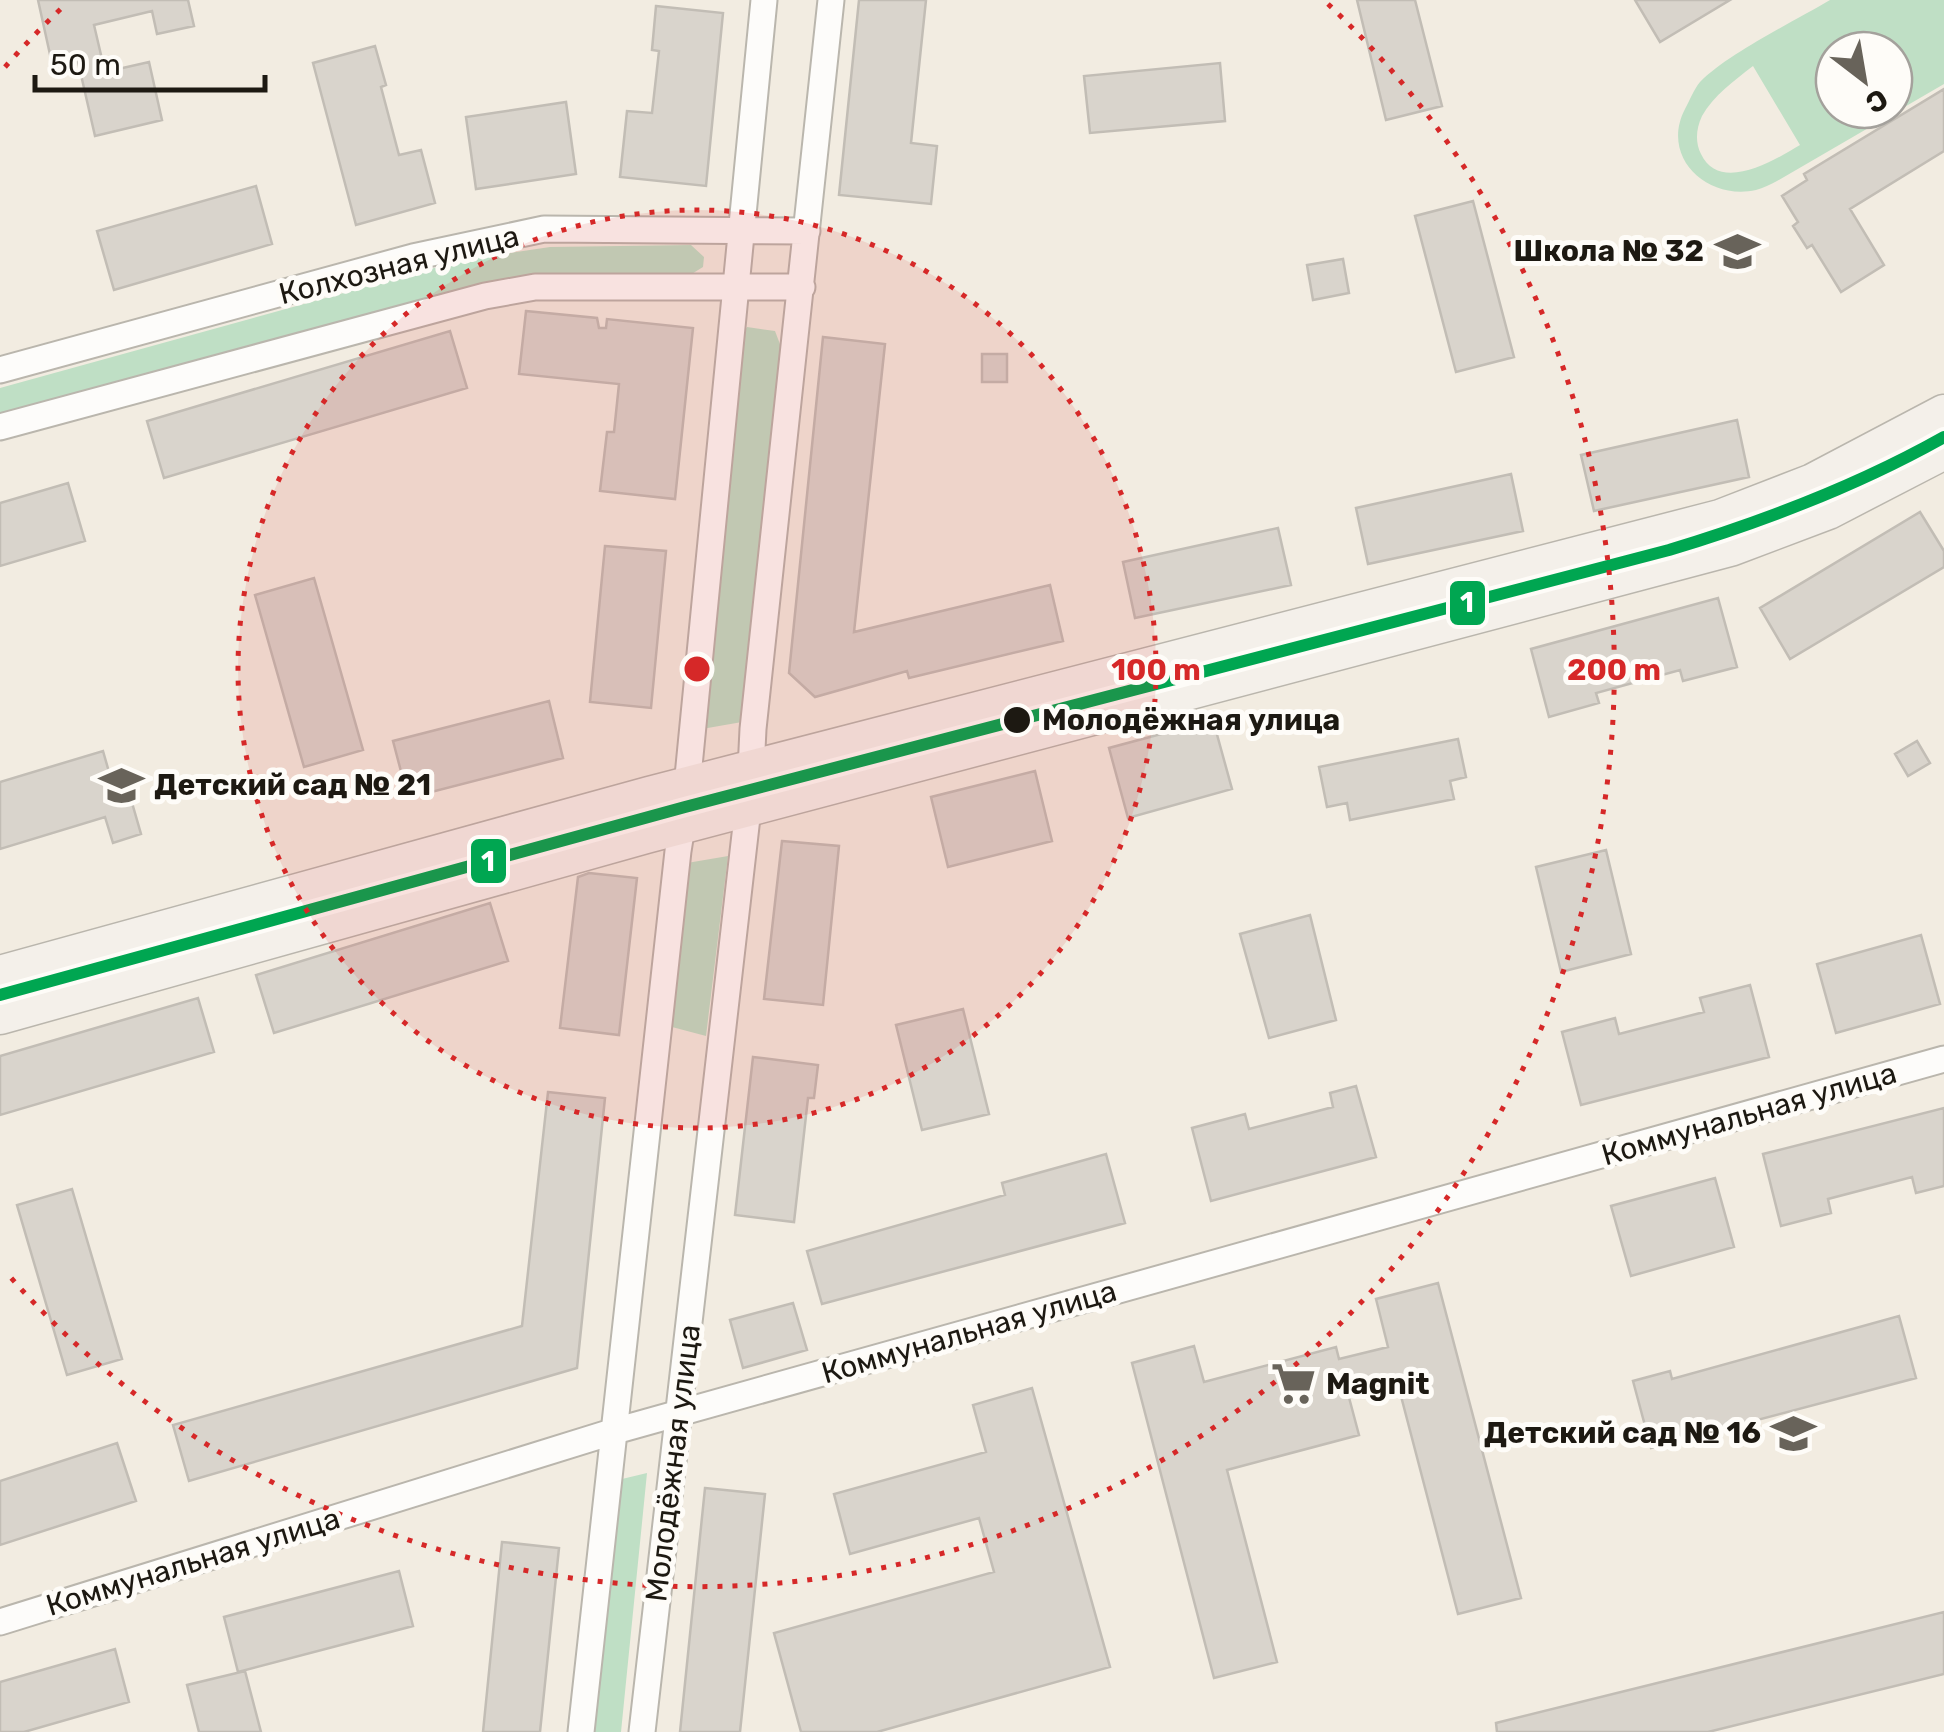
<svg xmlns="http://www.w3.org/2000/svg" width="1944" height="1732" font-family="Rubik,sans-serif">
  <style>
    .green { fill: #bfdfc5; fill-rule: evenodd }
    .building { fill: #d9d4cc; stroke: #c2bdb5; stroke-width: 2.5 }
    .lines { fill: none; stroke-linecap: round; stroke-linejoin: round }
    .street-casing { stroke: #bab6ad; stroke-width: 29 }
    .secondary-casing { stroke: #bab6ad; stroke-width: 41 }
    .street { stroke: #fdfcfa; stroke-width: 25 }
    .secondary { stroke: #f4f0ea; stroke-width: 38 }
    .tram-1-casing { stroke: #fefcf8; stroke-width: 20 }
    .tram-1 { stroke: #00a651; stroke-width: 12 }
    .ring { fill: none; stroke: #d62828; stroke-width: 5; stroke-dasharray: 5 10 }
    .stop-dot { fill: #1d1912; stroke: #fefcf8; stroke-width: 4 }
    .labels { text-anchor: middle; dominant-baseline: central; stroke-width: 10; stroke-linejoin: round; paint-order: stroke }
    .poi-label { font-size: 30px; font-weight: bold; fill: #1d1912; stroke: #fefcf8; text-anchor: end }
    .street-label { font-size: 30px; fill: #1d1912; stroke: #fefcf8 }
    .stop-label { font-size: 30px; font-weight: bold; fill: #1d1912; stroke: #fefcf8; text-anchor: start }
    .centre { fill: #d62828; stroke: #fefcf8; stroke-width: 5 }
    .ring-label { font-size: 30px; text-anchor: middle; font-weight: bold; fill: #d62828; stroke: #fefcf8; stroke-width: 10; stroke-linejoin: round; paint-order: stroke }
    .line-badge { stroke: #fefcf8; stroke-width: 4 }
    .badge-label { font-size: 28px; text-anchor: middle; font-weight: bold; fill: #fff }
  </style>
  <rect width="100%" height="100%" fill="#f2ece1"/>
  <!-- green -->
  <path class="green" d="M 1830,0 L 1944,0 L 1944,84 L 1777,181 C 1771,184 1763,188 1756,190 C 1707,201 1660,157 1685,109 C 1690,100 1694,89 1700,82 C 1729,53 1793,22 1830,0 ZM 1894,50 L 1894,110 L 1834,110 L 1834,50 ZM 1753,66 L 1800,145 C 1775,160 1720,194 1701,154 C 1695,142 1696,129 1702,116 C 1713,96 1735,80 1753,66 Z
    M 691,245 L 704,257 L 703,267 L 690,275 L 543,276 L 468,287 L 0,416 L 0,388 L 463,260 L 550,247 Z
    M 747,327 L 775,331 L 783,352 L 742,722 L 702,729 L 737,342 Z
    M 728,856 L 706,1036 L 672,1027 L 687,863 Z
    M 647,1473 L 621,1732 L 594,1732 L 622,1479 Z"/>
  <!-- building -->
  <path class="building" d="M 38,0 L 188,0 L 194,26 L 157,34 L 152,11 L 94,25 L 105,72 L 149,62 L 162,120 L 95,136 L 76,53 L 51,59 Z
    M 859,0 L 926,0 L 911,143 L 937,146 L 931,204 L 839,195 Z
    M 1357,0 L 1415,0 L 1442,106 L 1386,120 Z
    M 1635,0 L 1730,0 L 1660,42 Z
    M 656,6 L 723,13 L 706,186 L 620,177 L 627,111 L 652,113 L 659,51 L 652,50 Z
    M 375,46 L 386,85 L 381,87 L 399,155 L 421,150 L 435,203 L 356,225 L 313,63 Z
    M 1220,63 L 1225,121 L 1090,133 L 1084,76 Z
    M 1944,89 L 1944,151 L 1850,209 L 1884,265 L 1841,292 L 1812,245 L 1807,248 L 1793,226 L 1798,222 L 1782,196 L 1807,180 L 1804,174 Z
    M 566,102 L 576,174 L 476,189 L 466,117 Z
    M 256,186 L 272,244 L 114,290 L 97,231 Z
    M 1473,201 L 1514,357 L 1456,372 L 1415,216 Z
    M 1343,259 L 1349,293 L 1313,300 L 1307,265 Z
    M 526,311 L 597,318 L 599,328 L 606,328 L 607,319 L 693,328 L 675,499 L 600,491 L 607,432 L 614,432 L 619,384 L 519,374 Z
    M 450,331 L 467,388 L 164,478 L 147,421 Z
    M 823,337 L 885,344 L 854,632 L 1050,585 L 1063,641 L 909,678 L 907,671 L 815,697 L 789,673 Z
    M 982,354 L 1007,354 L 1007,382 L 982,382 Z
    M 1737,420 L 1749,477 L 1594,511 L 1581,455 Z
    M 1511,474 L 1523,531 L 1368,564 L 1356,508 Z
    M 68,483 L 85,541 L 0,566 L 0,503 Z
    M 1920,512 L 1944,551 L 1944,567 L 1790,659 L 1760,608 Z
    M 1278,528 L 1291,585 L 1135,618 L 1123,562 Z
    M 605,546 L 666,551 L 651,708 L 590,702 Z
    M 314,578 L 363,750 L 304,767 L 255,595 Z
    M 1718,598 L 1737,667 L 1683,681 L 1680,670 L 1596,693 L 1599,703 L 1549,717 L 1531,649 Z
    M 549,701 L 563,758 L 408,798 L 393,741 Z
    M 1213,720 L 1232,789 L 1128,818 L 1109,748 Z
    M 1458,739 L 1466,777 L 1450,781 L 1454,799 L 1350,820 L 1347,803 L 1327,807 L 1319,767 Z
    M 1917,741 L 1930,763 L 1908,776 L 1895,754 Z
    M 103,751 L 113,786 L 126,782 L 141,834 L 113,843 L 105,817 L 0,849 L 0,782 Z
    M 1035,771 L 1052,841 L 948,867 L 931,797 Z
    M 782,841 L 839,846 L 823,1005 L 764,999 Z
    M 1606,850 L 1631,954 L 1561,972 L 1536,867 Z
    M 589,873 L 637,878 L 619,1035 L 560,1028 L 578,877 Z
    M 490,903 L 508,961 L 274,1033 L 256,975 Z
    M 1310,915 L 1336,1020 L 1269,1038 L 1240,934 Z
    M 1921,935 L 1940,1004 L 1836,1033 L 1817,964 Z
    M 1750,985 L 1769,1057 L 1581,1105 L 1562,1032 L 1615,1018 L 1619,1034 L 1704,1012 L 1700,998 Z
    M 198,998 L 214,1052 L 0,1115 L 0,1056 Z
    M 963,1009 L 989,1114 L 922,1130 L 896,1025 Z
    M 753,1057 L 818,1065 L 814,1098 L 808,1098 L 794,1222 L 735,1215 Z
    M 1356,1086 L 1376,1157 L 1211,1201 L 1192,1128 L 1245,1114 L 1249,1129 L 1333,1107 L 1330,1093 Z
    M 548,1092 L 605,1098 L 577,1368 L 189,1481 L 173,1425 L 522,1326 Z
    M 1944,1108 L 1944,1186 L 1916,1193 L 1912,1177 L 1828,1199 L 1831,1213 L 1781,1226 L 1763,1154 Z
    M 1106,1154 L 1125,1223 L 822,1304 L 807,1251 L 1005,1195 L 1002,1183 Z
    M 1715,1178 L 1734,1247 L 1631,1276 L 1611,1206 Z
    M 72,1189 L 122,1359 L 67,1375 L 17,1205 Z
    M 1438,1283 L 1521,1598 L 1458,1614 L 1396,1377 L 1347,1390 L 1359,1435 L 1227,1470 L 1277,1662 L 1214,1678 L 1132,1363 L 1194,1346 L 1204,1382 L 1336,1347 L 1339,1359 L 1388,1347 L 1376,1299 Z
    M 793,1303 L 807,1350 L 743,1368 L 730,1320 Z
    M 1899,1316 L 1916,1378 L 1651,1448 L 1633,1381 L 1670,1371 L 1672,1379 Z
    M 1032,1388 L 1110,1667 L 877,1732 L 801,1732 L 774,1633 L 994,1572 L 979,1518 L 850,1554 L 834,1494 L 986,1452 L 973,1405 Z
    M 117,1443 L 136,1501 L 0,1545 L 0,1481 Z
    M 705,1488 L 765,1494 L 740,1732 L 680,1732 Z
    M 502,1542 L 559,1548 L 540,1732 L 483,1732 Z
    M 399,1571 L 413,1626 L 238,1672 L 224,1617 Z
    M 1944,1612 L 1944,1674 L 1708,1732 L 1497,1732 L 1496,1723 Z
    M 115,1649 L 129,1702 L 24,1732 L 0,1732 L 0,1682 Z
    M 245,1671 L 261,1732 L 199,1732 L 187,1685 Z"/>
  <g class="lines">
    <defs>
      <path id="street" d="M 0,370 L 413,257 L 544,229 L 807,231
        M 0,427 L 485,296 L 535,287 L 802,287
        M 0,1622 L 615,1431 L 1944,1059
        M 581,1732 L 678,851 L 685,807 L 764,0
        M 642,1732 L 750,791 L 753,729 L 831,0"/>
      <path id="secondary" d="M 0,975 L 649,796 L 1720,519 L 1813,483 L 1944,414
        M 0,1015 L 646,834 L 1730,547 L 1828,510 L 1944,450"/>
    </defs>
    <!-- street casing -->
    <use href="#street" class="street-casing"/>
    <!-- secondary casing -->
    <use href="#secondary" class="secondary-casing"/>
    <!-- street -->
    <use href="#street" class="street"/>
    <!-- secondary -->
    <use href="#secondary" class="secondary"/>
    <defs>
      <path id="tram-1" d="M 0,995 L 685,807 L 1669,550 C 1765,521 1857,486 1944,437"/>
    </defs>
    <!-- tram-1 casing -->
    <use href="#tram-1" class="tram-1-casing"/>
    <!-- tram-1 -->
    <use href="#tram-1" class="tram-1"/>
  </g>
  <!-- distance rings -->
  <circle cx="697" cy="669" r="459" fill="#d62828" fill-opacity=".12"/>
  <g class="ring">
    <circle cx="697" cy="669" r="459"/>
    <path d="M5 67A917 917 0 0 1 66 4M1328 4A917 917 0 1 1 5 1271"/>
  </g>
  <!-- icons -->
  <defs>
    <symbol id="school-bare" viewBox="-9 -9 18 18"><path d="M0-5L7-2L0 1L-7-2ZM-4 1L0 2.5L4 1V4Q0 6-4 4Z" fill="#68635a" stroke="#fefcf8" stroke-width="2.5" paint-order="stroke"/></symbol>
    <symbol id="supermarket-bare" viewBox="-9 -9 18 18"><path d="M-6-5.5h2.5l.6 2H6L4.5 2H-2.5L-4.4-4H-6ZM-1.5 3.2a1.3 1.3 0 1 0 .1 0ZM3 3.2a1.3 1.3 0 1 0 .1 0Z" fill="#68635a" stroke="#fefcf8" stroke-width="2.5" paint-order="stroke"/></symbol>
  </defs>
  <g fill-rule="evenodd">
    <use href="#school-bare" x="1706" y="220" width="63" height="63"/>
    <use href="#school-bare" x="90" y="754" width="63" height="63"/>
    <use href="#supermarket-bare" x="1262" y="1352" width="63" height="63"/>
    <use href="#school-bare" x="1762" y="1402" width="63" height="63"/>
  </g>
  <!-- markers -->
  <circle class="stop-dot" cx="1017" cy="720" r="15"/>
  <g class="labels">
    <!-- poi labels -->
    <g class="poi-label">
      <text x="1704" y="251">Школа № 32</text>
      <text x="154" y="785" text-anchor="start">Детский сад № 21</text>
      <text x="1326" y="1384" text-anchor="start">Magnit</text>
      <text x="1761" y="1433">Детский сад № 16</text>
    </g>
    <!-- street labels -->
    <g class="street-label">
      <text transform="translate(399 265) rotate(-14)">Колхозная улица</text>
      <text transform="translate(1749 1114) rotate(-16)">Коммунальная улица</text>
      <text transform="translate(969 1332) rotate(-16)">Коммунальная улица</text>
      <text transform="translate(673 1463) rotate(-83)">Молодёжная улица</text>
      <text transform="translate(193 1562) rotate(-17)">Коммунальная улица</text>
    </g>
    <!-- stop labels -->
    <g class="stop-label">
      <text x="1042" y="720">Молодёжная улица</text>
    </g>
  </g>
  <circle cx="697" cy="669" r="15" class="centre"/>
  <g class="ring-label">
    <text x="1156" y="680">100 m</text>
    <text x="1614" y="680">200 m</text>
  </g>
  <g class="line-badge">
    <rect x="1448" y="579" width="39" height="48" rx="10" fill="#00a651"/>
    <rect x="469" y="837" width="39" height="48" rx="10" fill="#00a651"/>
  </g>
  <g class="badge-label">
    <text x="1467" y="612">1</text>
    <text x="488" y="871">1</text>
  </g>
  <!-- north arrow -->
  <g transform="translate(1864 80) rotate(149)"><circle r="48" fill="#fefcf8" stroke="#a4a19c" stroke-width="2.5"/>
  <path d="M0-8L18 38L0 25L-18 38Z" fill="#68635a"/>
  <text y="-15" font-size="28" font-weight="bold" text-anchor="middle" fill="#1d1912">С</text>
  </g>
  <!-- scale -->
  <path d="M35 75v15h230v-15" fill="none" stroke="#1d1912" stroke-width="5"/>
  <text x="50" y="75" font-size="30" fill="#1d1912" stroke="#fefcf8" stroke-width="8" paint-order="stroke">50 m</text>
</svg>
